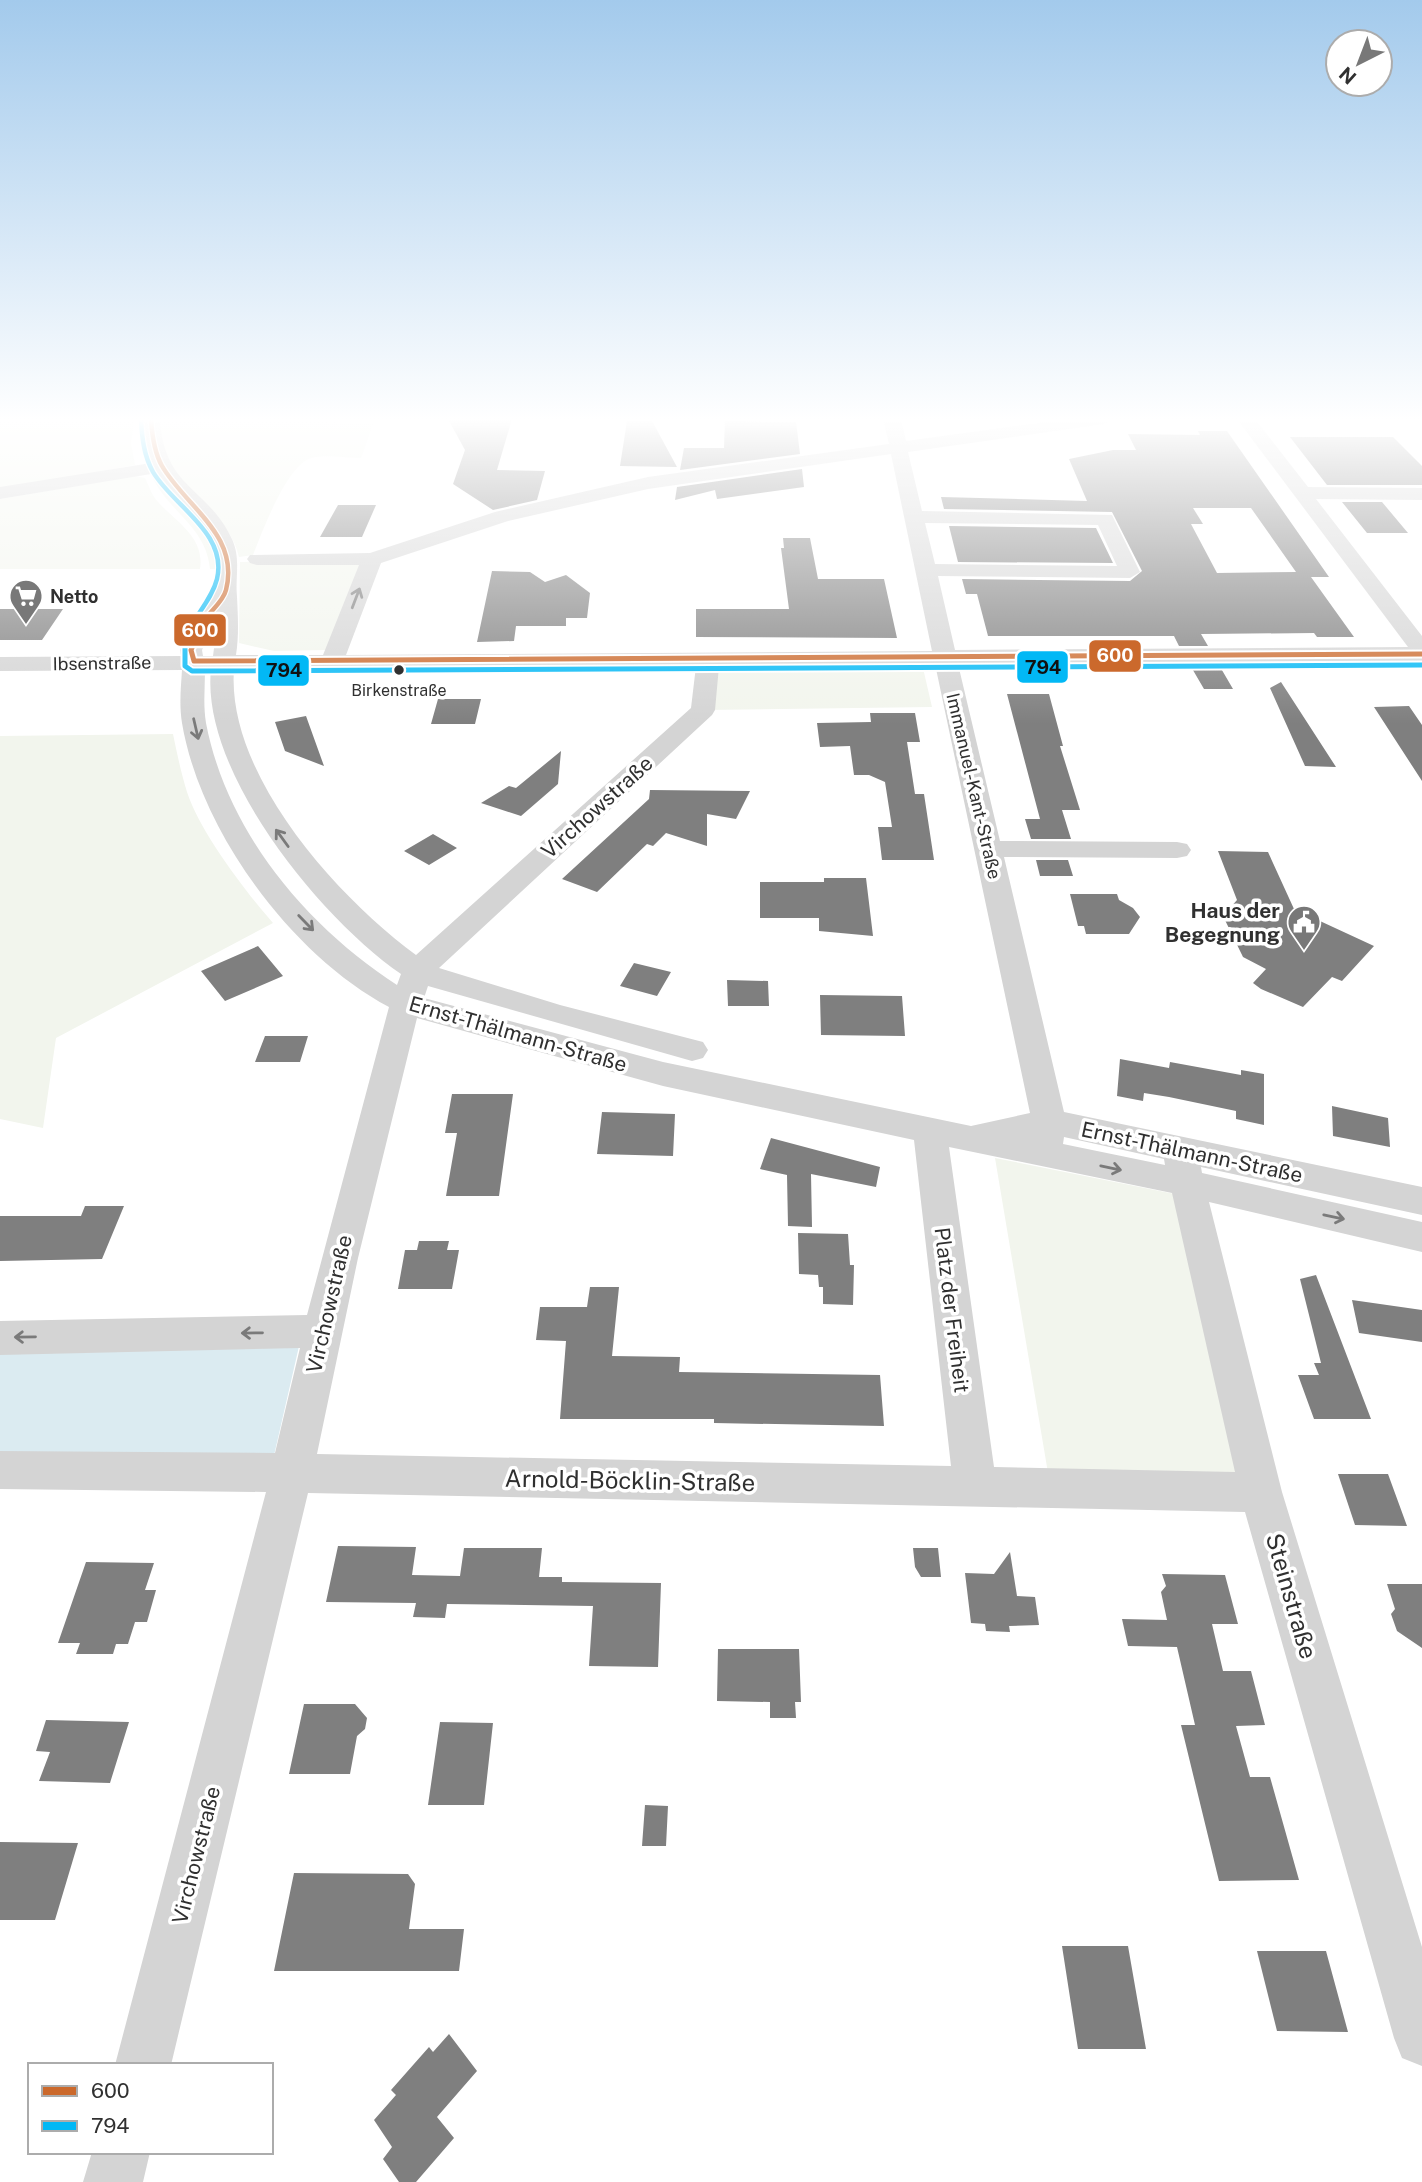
<svg xmlns="http://www.w3.org/2000/svg" width="1422" height="2182" font-family="'Public Sans',sans-serif">
  <style>
    .green { fill: #f2f5ed }
    .water { fill: #dbebf1 }
    .building { fill: #7f7f7f; fill-rule: evenodd }
    .lines { fill: none; stroke-linecap: round; stroke-linejoin: round }
    .minor { fill: #d4d4d4; fill-rule: evenodd }
    .bus-1-far1-casing { stroke: #fff; stroke-width: 7 }
    .bus-1-casing { stroke: #fff; stroke-width: 9 }
    .bus-2-far1-casing { stroke: #fff; stroke-width: 7 }
    .bus-2-casing { stroke: #fff; stroke-width: 9 }
    .bus-1-far1 { stroke: #cb692c; stroke-width: 4.5 }
    .bus-1 { stroke: #cb692c; stroke-width: 5 }
    .bus-2-far1 { stroke: #02b8f5; stroke-width: 4.5 }
    .bus-2 { stroke: #02b8f5; stroke-width: 5 }
    .oneway { stroke: #7a7a7a }
    .bus-dot { fill: #303030; stroke: #fff; stroke-width: 2.5 }
    .labels { text-anchor: middle; dominant-baseline: central; stroke-width: 7; stroke-linejoin: round; paint-order: stroke }
    .far-bus-label { font-size: 16px; fill: #303030; stroke: #fff }
    .far-poi-label { font-size: 18px; font-weight: bold; fill: #303030; stroke: #fff; text-anchor: start }
    .far-street-label { font-size: 18px; fill: #303030; stroke: #fff }
    .street-label { font-size: 21px; fill: #303030; stroke: #fff }
    .poi-label { font-size: 21px; font-weight: bold; fill: #303030; stroke: #fff; text-anchor: end }
    .near-street-label { font-size: 24px; fill: #303030; stroke: #fff }
    .line-badge { stroke: #fff; stroke-width: 2.5 }
    .badge-label { font-size: 19px; text-anchor: middle; font-weight: bold; fill: #fff }
    .pale-badge-label { font-size: 19px; text-anchor: middle; font-weight: bold; fill: #111 }
  </style>
  <rect width="100%" height="100%" fill="#fff"/>
  <!-- green -->
  <path class="green" d="M 0,419 L 134,419 L 131,444 L 135,465 L 0,490 Z
    M 161,419 L 313,419 L 312,422 L 373,424 L 361,458 C 346,458 325,454 311,458 C 287,465 262,532 253,555 L 239,557 C 226,501 154,482 161,419 Z
    M 151,474 L 191,510 L 213,538 L 220,569 L 210,569 C 206,525 167,512 151,474 Z
    M 135,476 L 145,478 C 149,486 152,496 158,502 C 176,522 205,537 200,569 L 0,569 L 0,499 Z
    M 357,561 L 366,564 L 326,650 L 274,651 L 239,643 L 240,562 Z
    M 923,668 L 932,707 L 703,710 L 707,669 Z
    M 173,734 C 177,753 181,773 187,792 C 200,832 245,891 273,923 L 56,1038 L 43,1128 L 0,1119 L 0,736 Z
    M 995,1158 L 1175,1194 L 1244,1478 L 1048,1473 Z"/>
  <!-- water -->
  <path class="water" d="M 302,1333 L 270,1473 L 0,1470 L 0,1338 Z"/>
  <!-- building -->
  <path class="building" d="M 448,419 L 512,419 L 497,470 L 545,471 L 537,500 L 493,510 L 453,484 L 465,450 Z
    M 627,421 L 652,421 L 677,467 L 620,466 Z
    M 725,421 L 796,422 L 800,454 L 680,470 L 684,448 L 724,448 Z
    M 1198,431 L 1227,431 L 1329,577 L 1311,577 L 1354,637 L 1317,637 L 1314,633 L 1201,634 L 1208,646 L 1179,646 L 1174,636 L 988,636 L 977,594 L 966,594 L 962,579 L 1130,581 L 1142,571 L 1112,512 L 944,509 L 941,497 L 1087,501 L 1069,459 L 1113,450 L 1136,450 L 1128,434 L 1200,435 ZM 1193,508 L 1251,508 L 1296,572 L 1217,573 L 1191,524 L 1203,524 Z
    M 1290,437 L 1393,437 L 1422,466 L 1422,485 L 1327,485 Z
    M 802,469 L 804,487 L 717,499 L 715,490 L 675,500 L 677,487 Z
    M 1342,502 L 1382,502 L 1408,533 L 1367,533 Z
    M 338,505 L 376,505 L 362,537 L 320,537 Z
    M 949,526 L 1096,528 L 1113,563 L 958,562 Z
    M 783,538 L 810,538 L 818,579 L 884,579 L 897,638 L 696,637 L 696,609 L 789,609 L 781,548 L 784,548 Z
    M 492,571 L 530,572 L 545,582 L 566,575 L 590,593 L 587,618 L 566,618 L 566,626 L 516,626 L 514,641 L 477,642 Z
    M 0,609 L 63,609 L 42,640 L 0,640 Z
    M 1190,665 L 1219,665 L 1233,689 L 1204,689 Z
    M 1281,682 L 1336,767 L 1305,766 L 1270,688 Z
    M 1007,694 L 1049,694 L 1063,746 L 1060,746 L 1080,810 L 1062,810 L 1071,839 L 1031,839 L 1025,819 L 1040,819 Z
    M 438,699 L 481,699 L 475,724 L 431,724 Z
    M 1409,706 L 1422,725 L 1422,781 L 1374,707 Z
    M 870,713 L 915,713 L 920,742 L 907,742 L 915,794 L 924,794 L 934,860 L 882,860 L 878,827 L 892,827 L 885,782 L 869,775 L 854,775 L 850,746 L 820,747 L 817,723 L 871,722 Z
    M 306,716 L 324,766 L 285,751 L 275,722 Z
    M 561,751 L 558,784 L 521,816 L 481,803 L 509,786 L 516,788 Z
    M 650,790 L 750,791 L 736,819 L 707,814 L 707,846 L 666,833 L 653,846 L 647,844 L 597,892 L 562,879 L 649,799 Z
    M 433,834 L 457,848 L 429,865 L 404,851 Z
    M 1218,851 L 1268,852 L 1294,909 L 1374,946 L 1342,981 L 1332,977 L 1303,1007 L 1261,989 L 1253,983 L 1266,969 L 1243,957 L 1223,916 L 1237,900 Z
    M 1036,860 L 1068,860 L 1073,876 L 1040,876 Z
    M 824,878 L 866,878 L 873,936 L 819,931 L 819,918 L 760,918 L 760,882 L 824,882 Z
    M 1070,894 L 1117,894 L 1119,900 L 1133,908 L 1140,917 L 1129,934 L 1086,934 L 1084,926 L 1078,926 Z
    M 258,946 L 283,976 L 225,1001 L 201,971 Z
    M 634,963 L 671,972 L 657,996 L 620,986 Z
    M 727,980 L 768,981 L 769,1006 L 728,1006 Z
    M 820,995 L 902,996 L 905,1036 L 821,1035 Z
    M 265,1036 L 308,1036 L 300,1062 L 255,1062 Z
    M 1120,1059 L 1169,1068 L 1170,1062 L 1241,1075 L 1241,1070 L 1264,1074 L 1264,1125 L 1236,1119 L 1236,1111 L 1169,1097 L 1144,1093 L 1143,1101 L 1117,1096 Z
    M 452,1094 L 513,1094 L 499,1196 L 446,1196 L 457,1133 L 445,1133 Z
    M 1332,1106 L 1388,1118 L 1390,1147 L 1333,1136 Z
    M 602,1112 L 675,1114 L 673,1156 L 597,1154 Z
    M 771,1138 L 880,1167 L 876,1187 L 811,1174 L 812,1227 L 788,1226 L 787,1175 L 760,1169 Z
    M 85,1206 L 124,1206 L 102,1259 L 0,1261 L 0,1216 L 81,1216 Z
    M 798,1233 L 848,1234 L 850,1265 L 854,1265 L 853,1305 L 823,1304 L 823,1287 L 819,1287 L 818,1275 L 799,1274 Z
    M 419,1241 L 449,1241 L 447,1250 L 459,1250 L 452,1289 L 398,1289 L 405,1250 L 417,1250 Z
    M 1316,1275 L 1371,1419 L 1314,1419 L 1298,1375 L 1319,1375 L 1314,1363 L 1321,1363 L 1300,1279 Z
    M 590,1287 L 619,1287 L 612,1356 L 680,1357 L 679,1372 L 880,1375 L 884,1426 L 714,1423 L 714,1419 L 560,1419 L 566,1341 L 536,1340 L 540,1307 L 587,1307 Z
    M 1352,1300 L 1422,1310 L 1422,1342 L 1359,1333 Z
    M 1338,1474 L 1388,1474 L 1407,1526 L 1355,1525 Z
    M 338,1546 L 416,1547 L 412,1575 L 460,1576 L 464,1548 L 542,1548 L 539,1577 L 562,1577 L 562,1582 L 661,1583 L 658,1667 L 589,1666 L 593,1606 L 447,1604 L 445,1618 L 413,1617 L 416,1603 L 326,1602 Z
    M 913,1548 L 938,1548 L 941,1577 L 921,1577 L 915,1567 Z
    M 1010,1552 L 1017,1596 L 1035,1597 L 1039,1625 L 1009,1626 L 1010,1632 L 986,1631 L 985,1624 L 971,1623 L 965,1573 L 994,1574 Z
    M 86,1562 L 154,1563 L 145,1590 L 156,1590 L 147,1622 L 135,1622 L 128,1644 L 116,1644 L 113,1654 L 76,1654 L 80,1643 L 58,1643 Z
    M 1162,1574 L 1225,1575 L 1238,1624 L 1212,1624 L 1223,1671 L 1251,1671 L 1265,1725 L 1236,1726 L 1250,1777 L 1270,1777 L 1299,1880 L 1219,1881 L 1181,1725 L 1195,1725 L 1177,1647 L 1128,1646 L 1122,1619 L 1167,1620 L 1161,1592 L 1166,1586 Z
    M 1387,1584 L 1422,1584 L 1422,1648 L 1397,1631 L 1391,1614 L 1395,1609 Z
    M 718,1649 L 799,1649 L 801,1702 L 795,1702 L 796,1718 L 770,1718 L 770,1702 L 717,1701 Z
    M 304,1704 L 355,1704 L 367,1718 L 365,1729 L 357,1736 L 350,1774 L 289,1774 Z
    M 46,1720 L 129,1722 L 110,1783 L 39,1781 L 50,1752 L 36,1751 Z
    M 440,1722 L 493,1723 L 484,1805 L 428,1805 Z
    M 645,1805 L 668,1806 L 666,1846 L 642,1846 Z
    M 0,1842 L 78,1843 L 55,1920 L 0,1920 Z
    M 294,1873 L 408,1874 L 415,1884 L 409,1929 L 464,1929 L 459,1971 L 274,1971 Z
    M 1062,1946 L 1128,1946 L 1146,2049 L 1078,2049 Z
    M 1257,1951 L 1326,1951 L 1348,2032 L 1277,2031 Z
    M 449,2034 L 477,2071 L 437,2117 L 454,2138 L 416,2182 L 399,2182 L 383,2159 L 392,2147 L 374,2120 L 396,2095 L 391,2090 L 429,2047 L 433,2052 Z"/>
  <g class="lines">
    <!-- minor -->
    <path class="minor" d="M 142,419 L 160,419 C 164,489 207,486 232,539 C 241,559 235,576 237,597 C 238,618 239,635 236,655 L 323,655 L 359,565 L 257,565 L 250,563 L 247,559 L 250,555 L 370,553 L 495,512 L 648,477 L 889,444 L 883,419 L 901,419 L 906,441 L 1068,419 L 1113,419 L 1104,424 L 908,452 L 922,511 L 1112,515 L 1140,572 L 1130,578 L 938,576 L 955,650 L 1408,647 L 1237,419 L 1255,419 L 1308,487 L 1422,488 L 1422,500 L 1316,499 L 1422,636 L 1422,661 L 958,664 L 1000,841 L 1177,842 L 1187,844 L 1191,850 L 1187,856 L 1177,858 L 1004,857 L 1064,1112 L 1422,1187 L 1422,1215 L 1201,1167 L 1202,1173 L 1422,1222 L 1422,1252 L 1209,1202 L 1282,1492 L 1422,1947 L 1422,2066 L 1402,2058 L 1394,2038 L 1245,1512 L 308,1493 L 171,2065 L 115,2065 L 266,1492 L 0,1489 L 0,1451 L 275,1453 L 300,1348 L 0,1355 L 0,1321 L 307,1315 L 389,1007 C 292,956 200,831 182,723 C 179,705 181,687 182,670 L 0,671 L 0,657 L 181,656 L 180,650 C 186,637 192,624 200,611 C 204,603 213,597 216,589 C 230,536 183,511 157,473 L 0,499 L 0,487 L 151,463 L 143,443 ZM 891,454 L 932,651 L 346,655 L 381,563 L 508,521 L 648,489 ZM 925,523 L 1098,525 L 1117,566 L 935,564 ZM 218,618 L 213,656 L 203,656 L 202,650 ZM 935,664 L 1030,1113 L 971,1126 L 663,1062 L 424,998 L 428,986 L 692,1061 L 703,1058 L 708,1050 L 703,1042 L 560,1005 L 439,968 L 712,715 L 715,710 L 719,666 ZM 696,666 L 691,708 L 416,955 C 337,897 226,774 234,669 ZM 205,669 L 211,669 C 200,772 321,919 401,974 L 397,985 C 306,926 227,832 206,723 C 203,705 205,687 205,669 ZM 417,1018 L 663,1086 L 914,1140 L 951,1466 L 317,1454 L 358,1258 ZM 1064,1137 L 1164,1159 L 1165,1165 L 1063,1144 ZM 949,1147 L 1172,1193 L 1235,1472 L 994,1467 Z
      M 92,2152 L 150,2152 L 143,2182 L 83,2182 Z"/>
    <defs>
      <path id="bus-1-far1" d="M 151,419 C 152,435 154,452 162,466 C 186,507 240,535 226,590 C 223,602 210,611 204,621"/>
      <path id="bus-1" d="M 194,661 L 191,650 L 205,619
        M 194,661 L 1422,654"/>
      <path id="bus-2-far1" d="M 141,420 C 142,438 144,456 153,472 C 173,506 228,533 217,579 C 213,595 202,608 194,621"/>
      <path id="bus-2" d="M 195,619 L 185,638 L 185,666 L 192,671 L 1422,665"/>
    </defs>
    <!-- bus-1-far1 casing -->
    <use href="#bus-1-far1" class="bus-1-far1-casing"/>
    <!-- bus-1 casing -->
    <use href="#bus-1" class="bus-1-casing"/>
    <!-- bus-2-far1 casing -->
    <use href="#bus-2-far1" class="bus-2-far1-casing"/>
    <!-- bus-2 casing -->
    <use href="#bus-2" class="bus-2-casing"/>
    <!-- bus-1-far1 -->
    <use href="#bus-1-far1" class="bus-1-far1"/>
    <!-- bus-1 -->
    <use href="#bus-1" class="bus-1"/>
    <!-- bus-2-far1 -->
    <use href="#bus-2-far1" class="bus-2-far1"/>
    <!-- bus-2 -->
    <use href="#bus-2" class="bus-2"/>
  </g>
  <!-- one-way arrows -->
  <defs><path id="oneway-shaft" d="M-6 0H5M1.5-3L5.5 0L1.5 3" fill="none" stroke-width="1.6" stroke-linecap="round" stroke-linejoin="round" transform="scale(1.75)"/></defs>
  <g class="oneway">
    <use href="#oneway-shaft" transform="translate(356 598) rotate(-69)"/>
    <use href="#oneway-shaft" transform="translate(196 729) rotate(77)"/>
    <use href="#oneway-shaft" transform="translate(282 838) rotate(-126)"/>
    <use href="#oneway-shaft" transform="translate(306 923) rotate(46)"/>
    <use href="#oneway-shaft" transform="translate(1111 1168) rotate(12)"/>
    <use href="#oneway-shaft" transform="translate(1334 1217) rotate(12)"/>
    <use href="#oneway-shaft" transform="translate(252 1333) rotate(179)"/>
    <use href="#oneway-shaft" transform="translate(25 1337) rotate(179)"/>
  </g>
  <!-- sky -->
  <linearGradient id="sky" x2="0" y2="1"><stop stop-color="#a3caec"/><stop offset="0.58" stop-color="#fff"/><stop offset="1" stop-color="#fff" stop-opacity="0"/></linearGradient>
  <rect width="1422" height="724" fill="url(#sky)"/>
  <!-- icons -->
  <defs>
    <symbol id="supermarket-pin" viewBox="-11 -11 22 30"><path d="M0 17L-7.5 6A9.5 9.5 0 1 1 7.5 6Z" fill="#787878" stroke="#fff"/><path d="M-6-5.5h2.5l.6 2H6L4.5 2H-2.5L-4.4-4H-6ZM-1.5 3.2a1.3 1.3 0 1 0 .1 0ZM3 3.2a1.3 1.3 0 1 0 .1 0Z" fill="#fff"/></symbol>
    <symbol id="civic-pin" viewBox="-11 -11 22 30"><path d="M0 17L-7.5 6A9.5 9.5 0 1 1 7.5 6Z" fill="#787878" stroke="#fff"/><path d="M-.6-6.5H3V-4.5H.6V-3L4-1V1h2V6H-6V1h2V-1L-.6-3ZM-1.2 2.5V6h2.4V2.5Z" fill="#fff"/></symbol>
  </defs>
  <g fill-rule="evenodd">
    <use href="#supermarket-pin" x="7" y="577" width="38" height="52"/>
    <use href="#civic-pin" x="1285" y="903" width="38" height="52"/>
  </g>
  <!-- markers -->
  <circle class="bus-dot" cx="399" cy="670" r="6"/>
  <g class="labels">
    <!-- far-bus labels -->
    <g class="far-bus-label">
      <text x="399" y="690">Birkenstraße</text>
    </g>
    <!-- far-poi labels -->
    <g class="far-poi-label">
      <text x="50" y="596">Netto</text>
    </g>
    <!-- far-street labels -->
    <g class="far-street-label">
      <text transform="translate(102 663) rotate(-1)">Ibsenstraße</text>
      <text transform="translate(974 786) rotate(77)">Immanuel-Kant-Straße</text>
    </g>
    <!-- street labels -->
    <g class="street-label">
      <text transform="translate(597 807) rotate(-42)">Virchowstraße</text>
      <text transform="translate(518 1034) rotate(16)">Ernst-Thälmann-Straße</text>
      <text transform="translate(1192 1152) rotate(12)">Ernst-Thälmann-Straße</text>
      <text transform="translate(329 1304) rotate(-77)">Virchowstraße</text>
      <text transform="translate(952 1310) rotate(83)">Platz der Freiheit</text>
      <text transform="translate(196 1855) rotate(-76)">Virchowstraße</text>
    </g>
    <!-- poi labels -->
    <g class="poi-label">
      <text x="1280" y="910">Haus der<tspan x="1280" dy="24">Begegnung</tspan></text>
    </g>
    <!-- near-street labels -->
    <g class="near-street-label">
      <text transform="translate(630 1480) rotate(1)">Arnold-Böcklin-Straße</text>
      <text transform="translate(1292 1596) rotate(74)">Steinstraße</text>
    </g>
  </g>
  <g class="line-badge">
    <rect x="173" y="613" width="54" height="34" rx="7" fill="#cb692c"/>
    <rect x="1088" y="639" width="54" height="34" rx="7" fill="#cb692c"/>
    <rect x="1016" y="650" width="53" height="34" rx="7" fill="#02b8f5"/>
    <rect x="257" y="654" width="53" height="33" rx="7" fill="#02b8f5"/>
  </g>
  <g class="badge-label">
    <text x="200" y="637">600</text>
    <text x="1115" y="662">600</text>
  </g>
  <g class="pale-badge-label">
    <text x="1043" y="674">794</text>
    <text x="284" y="677">794</text>
  </g>
  <!-- legend -->
  <rect x="28" y="2063" width="245" height="91" fill="#ffffff" stroke="#acacac" stroke-width="2"/>
  <rect x="42" y="2086" width="35" height="10" fill="#cb692c" stroke="#acacac" stroke-width="2"/>
  <text x="91" y="2098" font-size="21" fill="#303030">600</text>
  <rect x="42" y="2121" width="35" height="10" fill="#02b8f5" stroke="#acacac" stroke-width="2"/>
  <text x="91" y="2133" font-size="21" fill="#303030">794</text>
  <!-- north arrow -->
  <g transform="translate(1359 63) rotate(222)"><circle r="33" fill="#ffffff" stroke="#acacac" stroke-width="2"/>
  <path d="M0-5L12 26L0 18L-12 26Z" fill="#787878"/>
  <text y="-10" font-size="19" font-weight="bold" text-anchor="middle" fill="#303030">N</text>
  </g>
</svg>
